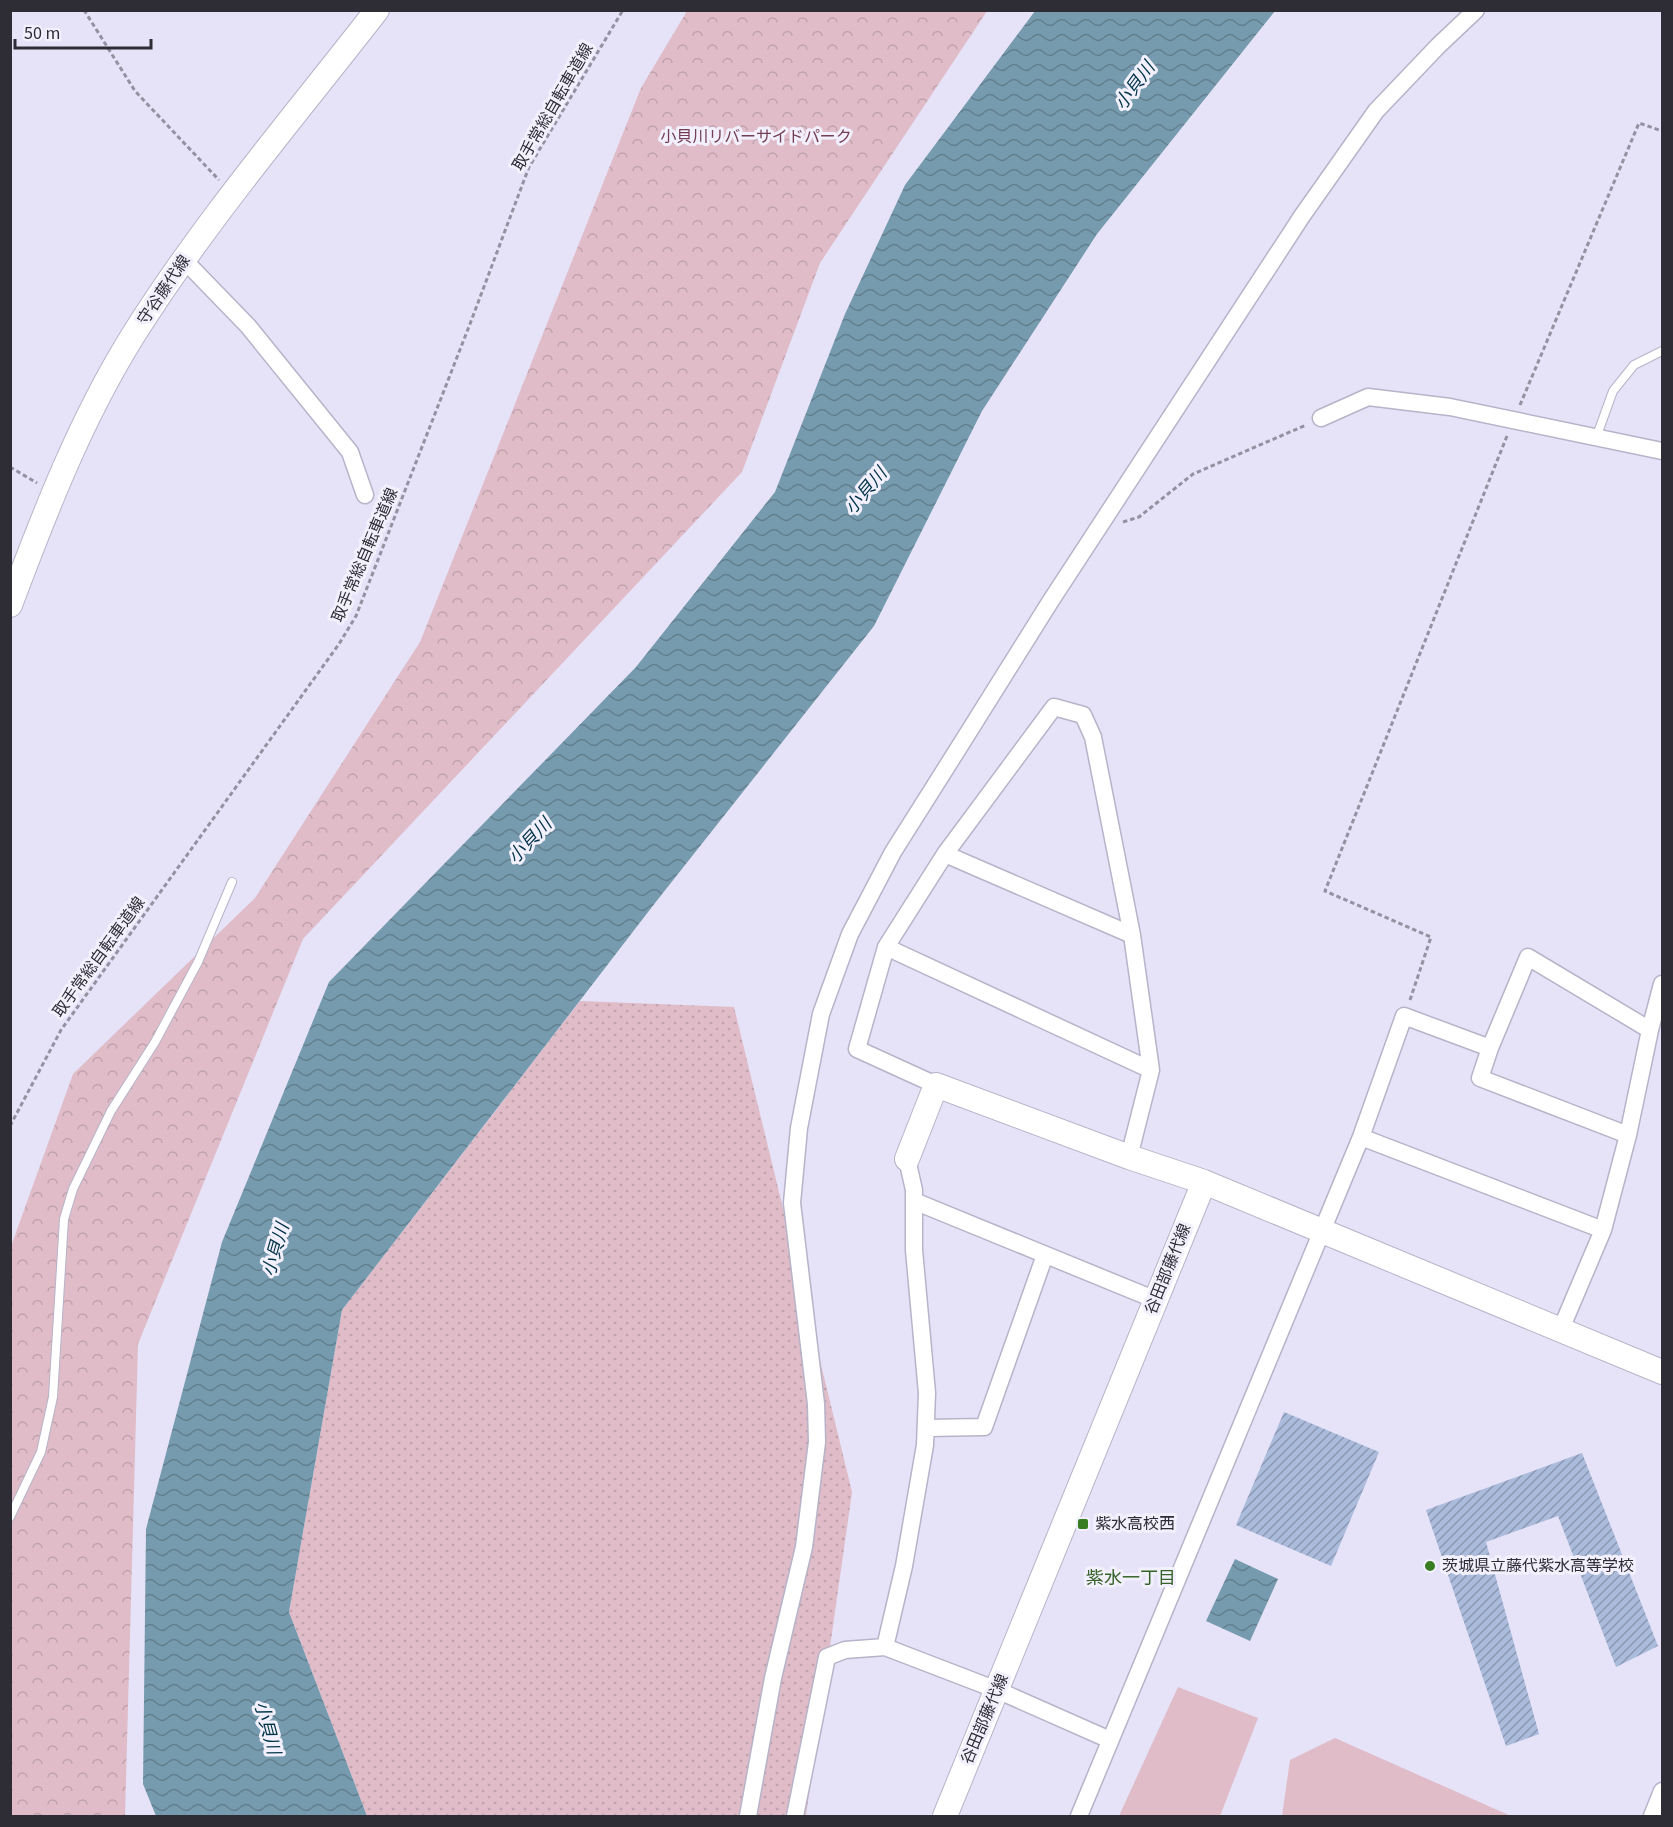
<svg xmlns="http://www.w3.org/2000/svg" width="1673" height="1827" font-family="'Source Sans 3','Noto Sans JP',sans-serif">
  <style>
    .grass { fill: url(#grass-dots) }
    .park { fill: url(#park-crowns) }
    .garden { fill: #dfbcc8 }
    .water { fill: url(#water-waves) }
    .building { fill: url(#building-hatch) }
    .lines { fill: none; stroke-linecap: round; stroke-linejoin: round }
    .lane-casing { stroke: #b7b3c8; stroke-width: 10 }
    .street-casing { stroke: #b7b3c8; stroke-width: 19 }
    .secondary-casing { stroke: #b7b3c8; stroke-width: 26 }
    .path { stroke: #9491a1; stroke-width: 3; stroke-dasharray: 4.5 3; stroke-linecap: butt }
    .lane { stroke: #fff; stroke-width: 8 }
    .street { stroke: #fff; stroke-width: 16 }
    .secondary { stroke: #fff; stroke-width: 24 }
    .poi-dot { fill: #387d21; stroke: #f3f0fe; stroke-width: 2 }
    .labels { text-anchor: middle; dominant-baseline: central; stroke-width: 6; stroke-linejoin: round; paint-order: stroke }
    .street-label { font-size: 16px; fill: #2e2d35; stroke: #f3f0fe }
    .park-label { font-size: 16px; fill: #733e53; stroke: #f3f0fe }
    .poi-label { font-size: 16px; fill: #2e2d35; stroke: #f3f0fe; text-anchor: start }
    .water-label { font-size: 18px; font-style: italic; fill: #003348; stroke: #f3f0fe }
    .neighbourhood-label { font-size: 18px; fill: #36632a; stroke: #f3f0fe }
  </style>
  <defs>
    <pattern id="grass-dots" width="8" height="8" patternUnits="userSpaceOnUse" patternTransform="scale(1.5)"><rect width="8" height="8" fill="#dfbcc8"/><path d="M2 2h.1M6 6h.1" fill="none" stroke="#c0a2ac" stroke-width="1.8" stroke-linecap="round"/></pattern>
    <pattern id="park-crowns" width="20" height="18" patternUnits="userSpaceOnUse" patternTransform="scale(1.5)"><rect width="20" height="18" fill="#dfbcc8"/><path d="M2 6a3 3 0 1 1 6 0M12 15a3 3 0 1 1 6 0" fill="none" stroke="#c0a2ac"/></pattern>
    <pattern id="water-waves" width="16" height="10" patternUnits="userSpaceOnUse" patternTransform="scale(1.5)"><rect width="16" height="10" fill="#779bae"/><path d="M0 5q4-4 8 0t8 0" fill="none" stroke="#627f8e"/></pattern>
    <pattern id="building-hatch" width="6" height="6" patternUnits="userSpaceOnUse" patternTransform="scale(1.5)"><rect width="6" height="6" fill="#aabbdb"/><path d="M-1 1l2-2M0 6l6-6M5 7l2-2" fill="none" stroke="#8b98b2"/></pattern>
  </defs>
  <rect width="100%" height="100%" fill="#e6e2f8"/>
  <!-- grass -->
  <path class="grass" d="M 580,1001 L 734,1007 L 852,1492 L 806,1816 L 367,1816 L 289,1612 L 342,1310 Z"/>
  <!-- park -->
  <path class="park" d="M 687,11 L 987,11 L 820,263 L 742,472 L 303,939 L 138,1344 L 125,1816 L 11,1816 L 10,1249 L 73,1074 L 255,898 L 420,642 L 641,88 Z"/>
  <!-- garden -->
  <path class="garden" d="M 1178,1687 L 1258,1718 L 1220,1816 L 1119,1816 Z
    M 1335,1738 L 1511,1816 L 1282,1816 L 1290,1760 Z"/>
  <!-- water -->
  <path class="water" d="M 1035,11 L 1275,11 L 1097,234 L 982,411 L 874,626 L 655,903 L 342,1310 L 289,1612 L 367,1816 L 156,1816 L 143,1784 L 146,1529 L 222,1242 L 329,982 L 636,667 L 775,492 L 845,314 L 905,185 Z
    M 1235,1559 L 1278,1579 L 1250,1641 L 1206,1621 Z"/>
  <!-- building -->
  <path class="building" d="M 1284,1412 L 1379,1452 L 1331,1566 L 1236,1525 Z
    M 1582,1453 L 1658,1646 L 1616,1667 L 1558,1516 L 1486,1542 L 1539,1734 L 1506,1746 L 1426,1510 Z"/>
  <g class="lines">
    <defs>
      <path id="lane" d="M 1596,438 L 1613,391 L 1634,365 L 1662,351
        M 10,1517 L 41,1452 L 53,1397 L 64,1219 L 73,1189 L 111,1111 L 155,1042 L 198,962 L 232,882"/>
      <path id="street" d="M 183,259 L 248,326 L 350,452 L 365,495
        M 1321,418 L 1368,397 L 1450,407 L 1662,451
        M 945,854 L 1132,935
        M 886,947 L 1151,1070
        M 1650,1030 L 1662,984
        M 1490,1048 L 1480,1078 L 1628,1135
        M 936,1085 L 857,1049 L 886,947 L 945,854 L 1054,707 L 1083,715 L 1093,737 L 1132,935 L 1151,1070 L 1129,1157
        M 1361,1137 L 1603,1230
        M 914,1201 L 1156,1300
        M 926,1428 L 984,1427 L 1045,1255
        M 885,1647 L 904,1566 L 925,1445 L 927,1393 L 914,1250 L 914,1190 L 907,1159
        M 748,1816 L 773,1678 L 804,1547 L 817,1442 L 816,1404 L 792,1203 L 799,1128 L 821,1014 L 850,934 L 893,852 L 963,741 L 1050,602 L 1302,216 L 1376,111 L 1438,46 L 1476,10
        M 795,1816 L 827,1657 L 845,1650 L 885,1647 L 997,1690 L 1110,1740
        M 1079,1816 L 1361,1137 L 1404,1016 L 1490,1048 L 1528,957 L 1650,1030 L 1628,1135 L 1603,1230 L 1561,1329
        M 1652,1816 L 1662,1791"/>
      <path id="secondary" d="M 10,605 C 45,512 80,421 132,337 C 204,222 294,117 377,10
        M 907,1159 L 936,1085 L 1129,1157 L 1204,1182 L 1662,1372
        M 945,1816 L 1204,1182"/>
    </defs>
    <!-- lane casing -->
    <use href="#lane" class="lane-casing"/>
    <!-- street casing -->
    <use href="#street" class="street-casing"/>
    <!-- secondary casing -->
    <use href="#secondary" class="secondary-casing"/>
    <!-- path -->
    <path class="path" d="M 84,10 L 135,91 L 219,180
      M 1520,405 L 1639,123 L 1662,131
      M 10,467 L 37,483
      M 1123,522 L 1139,517 L 1193,474 L 1306,425
      M 1410,1000 L 1431,937 L 1325,891 L 1507,436
      M 10,1126 L 61,1030 L 339,644 L 356,616 L 470,324 L 529,167 L 623,10"/>
    <!-- lane -->
    <use href="#lane" class="lane"/>
    <!-- street -->
    <use href="#street" class="street"/>
    <!-- secondary -->
    <use href="#secondary" class="secondary"/>
  </g>
  <!-- markers -->
  <g class="poi-dot">
    <rect x="1077" y="1518" width="12" height="12" rx="3"/>
    <circle cx="1430" cy="1566" r="6"/>
  </g>
  <g class="labels">
    <!-- street labels -->
    <g class="street-label">
      <text transform="translate(553 107) rotate(-60)">取手常総自転車道線</text>
      <text transform="translate(164 290) rotate(-56)">守谷藤代線</text>
      <text transform="translate(365 555) rotate(-67)">取手常総自転車道線</text>
      <text transform="translate(99 957) rotate(-54)">取手常総自転車道線</text>
      <text transform="translate(1168 1269) rotate(-68)">谷田部藤代線</text>
      <text transform="translate(985 1719) rotate(-67)">谷田部藤代線</text>
    </g>
    <!-- park labels -->
    <g class="park-label">
      <text x="756" y="137">小貝川リバーサイドパーク</text>
    </g>
    <!-- poi labels -->
    <g class="poi-label">
      <text x="1095" y="1524">紫水高校西</text>
      <text x="1442" y="1566">茨城県立藤代紫水高等学校</text>
    </g>
    <!-- water labels -->
    <g class="water-label">
      <text transform="translate(1135 86) rotate(-54)">小貝川</text>
      <text transform="translate(866 491) rotate(-50)">小貝川</text>
      <text transform="translate(530 841) rotate(-47)">小貝川</text>
      <text transform="translate(276 1250) rotate(-74)">小貝川</text>
      <text transform="translate(267 1728) rotate(75)">小貝川</text>
    </g>
    <!-- neighbourhood labels -->
    <g class="neighbourhood-label">
      <text x="1131" y="1578">紫水一丁目</text>
    </g>
  </g>
  <!-- border -->
  <rect width="1673" height="1827" fill="none" stroke="#2e2d35" stroke-width="24"/>
  <!-- scale -->
  <path d="M15 39v9h136v-9" fill="none" stroke="#2e2d35" stroke-width="3"/>
  <text x="24" y="39" font-size="18" fill="#2e2d35" stroke="#f3f0fe" stroke-width="4.5" paint-order="stroke">50 m</text>
</svg>
